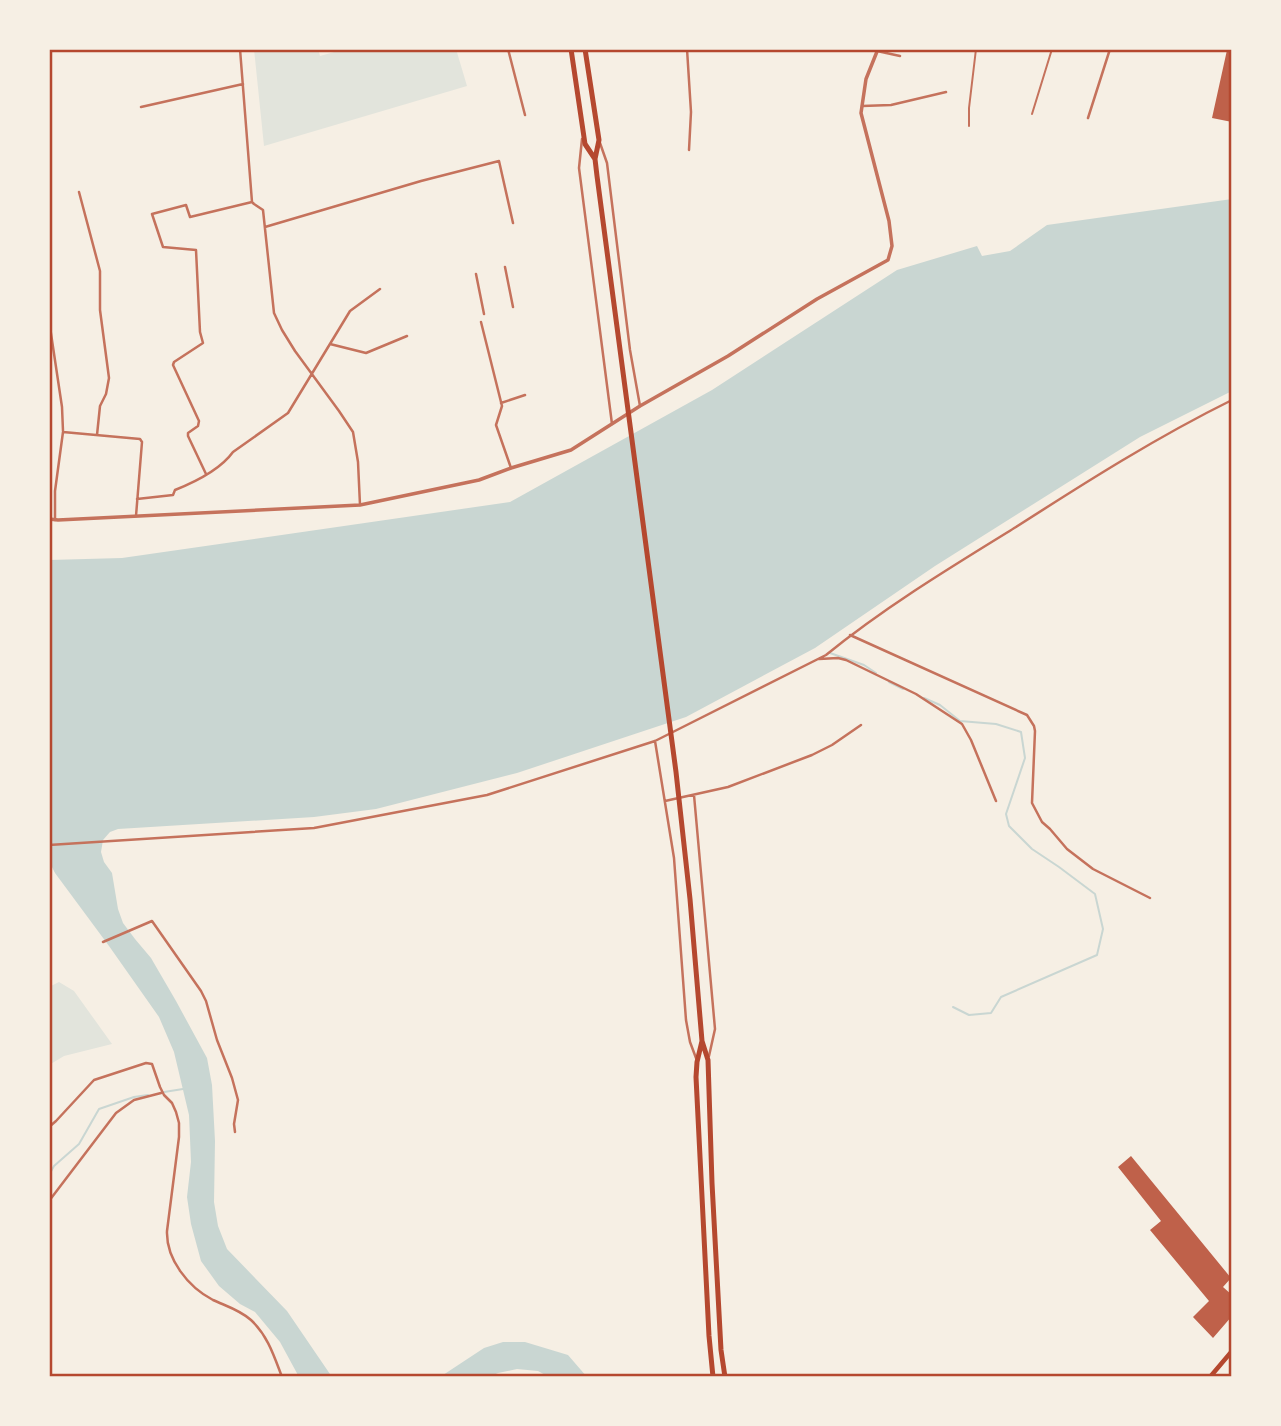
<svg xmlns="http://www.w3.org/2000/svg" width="1281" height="1426" font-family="Helvetica,sans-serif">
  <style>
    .green { fill: #e2e4dc }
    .water { fill: #c9d6d2 }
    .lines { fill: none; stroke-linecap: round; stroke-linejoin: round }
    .stream { stroke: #c9d6d2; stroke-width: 2 }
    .building { fill: #bf614a }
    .service { stroke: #c5725c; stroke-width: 2 }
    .minor { stroke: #c5725c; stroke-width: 2.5 }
    .tertiary { stroke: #c5725c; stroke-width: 3.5 }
    .primary { stroke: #b5482f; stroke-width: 4.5 }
    .trunk { stroke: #b5482f; stroke-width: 5 }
    .neatline { fill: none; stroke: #b5482f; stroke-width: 2.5 }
  </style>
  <rect width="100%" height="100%" fill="#f6efe4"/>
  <!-- green -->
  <path class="green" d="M 254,49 L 318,49 L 320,56 L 345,49 L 456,49 L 467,86 L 264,146 Z
    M 59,982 L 74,991 L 112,1044 L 64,1056 L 49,1065 L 49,987 Z"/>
  <!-- water -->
  <path class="water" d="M 1232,199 L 1232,391 L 1140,437 L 935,566 L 815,648 L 686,717 L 517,773 L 376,809 L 314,817 L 118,829 L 110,832 L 103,840 L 101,852 L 104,862 L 112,873 L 118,909 L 123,923 L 135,939 L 151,958 L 176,1001 L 207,1058 L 212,1085 L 215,1141 L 214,1202 L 218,1226 L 227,1249 L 287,1311 L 332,1377 L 299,1377 L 280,1342 L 255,1312 L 240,1304 L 219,1286 L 201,1261 L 191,1224 L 187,1197 L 191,1162 L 189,1115 L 174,1052 L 159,1017 L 109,946 L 55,873 L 49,861 L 49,560 L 122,558 L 510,502 L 712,390 L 897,270 L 977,246 L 982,256 L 1010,251 L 1047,225 Z
    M 503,1342 L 525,1342 L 568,1355 L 587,1377 L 549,1377 L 538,1371 L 517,1369 L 498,1373 L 489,1377 L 440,1377 L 484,1348 Z"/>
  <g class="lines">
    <!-- stream -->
    <path class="stream" d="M 830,653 L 864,665 L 876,673
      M 889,682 L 903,689
      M 924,698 L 940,705 L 960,721 L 996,724 L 1021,732 L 1025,758 L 1006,814 L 1009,826 L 1032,849 L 1059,867 L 1095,894 L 1103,929 L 1097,955 L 1001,997 L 991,1013 L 969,1015 L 953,1007
      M 164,1092 L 183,1089
      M 49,1175 L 54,1166 L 79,1144 L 99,1109 L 134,1097 L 148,1095"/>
  </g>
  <!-- building -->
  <path class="building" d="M 1227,50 L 1232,51 L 1232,122 L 1212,118 Z
    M 1131,1156 L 1231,1278 L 1223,1287 L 1232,1295 L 1232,1316 L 1213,1338 L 1193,1317 L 1209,1301 L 1150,1230 L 1161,1221 L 1118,1167 Z"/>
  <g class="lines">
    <!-- service -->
    <path class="service" d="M 1032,114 L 1052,49
      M 969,126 L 969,108 L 976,49"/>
    <!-- minor -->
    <path class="minor" d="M 240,49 L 252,202 L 254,204 L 263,210 L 274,313 L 282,330 L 295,351 L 339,411 L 353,432 L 358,462 L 360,505
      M 508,49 L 525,115
      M 687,49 L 691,112 L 689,150
      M 877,51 L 900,56
      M 862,106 L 891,105 L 946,92
      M 141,107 L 243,84
      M 1088,118 L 1110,49
      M 582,139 L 579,168 L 612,424
      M 600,143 L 607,163 L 630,350 L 640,406
      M 79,192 L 100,271 L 100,310 L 109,378 L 106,394 L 100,406 L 97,435
      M 265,227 L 421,181 L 499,161 L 513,223
      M 505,267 L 513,307
      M 476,274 L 484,314
      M 481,322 L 502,406 L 496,425 L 511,468
      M 50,327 L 62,407 L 63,431
      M 330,344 L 366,353 L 407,336
      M 501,403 L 525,395
      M 206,474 L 188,436 L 188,433 L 198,426 L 199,421 L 173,365 L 174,362 L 203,343 L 200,332 L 196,250 L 163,247 L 152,214 L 186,205 L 190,217 L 252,202
      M 137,499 L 173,495 L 175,490 C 195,482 220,470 233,452 L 288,413 L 350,311 L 380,289
      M 55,520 L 55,491 L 63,432 L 140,439 L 142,442 L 136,516
      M 850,635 L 1027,715 L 1034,726 L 1035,731 L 1032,803 L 1042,822 L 1050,829 L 1067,849 L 1093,869 L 1150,898
      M 819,659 L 838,658 L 846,660 L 916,694 L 962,724 L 971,740 L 996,801
      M 655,741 L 674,858 L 686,1020 L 690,1042 L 696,1058
      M 694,795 L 715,1029 L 709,1056
      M 665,801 L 728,787 L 812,755 L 832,745 L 861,725
      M 49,845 L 314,828 L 487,795 L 655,741 L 826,655 C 885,607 951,567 1016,527 C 1086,482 1157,437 1232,400
      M 103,942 L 152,921 L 201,991 L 206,1001 L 217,1040 L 232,1078 L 238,1100 L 234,1124 L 235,1132
      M 49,1127 L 56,1121 L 94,1080 L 146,1063 L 152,1064 L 160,1087 L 164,1095 L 172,1103 L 176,1112 L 179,1123 L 179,1137 L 167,1231 C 166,1259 188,1287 213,1300 C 226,1306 240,1310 251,1320 C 268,1336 274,1356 282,1377
      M 49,1201 L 116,1113 L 134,1100 L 161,1093"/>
    <!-- tertiary -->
    <path class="tertiary" d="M 49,519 L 58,520 L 360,505 L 479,480 L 511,468 L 571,450 L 640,406 L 728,356 L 817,299 L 888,260 L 892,246 L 889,221 L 861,113 L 866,79 L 878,49"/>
    <!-- primary -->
    <path class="primary" d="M 1210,1377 L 1232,1351"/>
    <!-- trunk -->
    <path class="trunk" d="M 571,49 L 585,144 L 595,159
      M 585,49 L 599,140 L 595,159 L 597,176 L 676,772 L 690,899 L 702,1041 L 708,1060 L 712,1183 L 721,1350 L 725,1377
      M 702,1041 L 697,1062 L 696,1077 L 709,1336 L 713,1377"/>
  </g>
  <!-- border -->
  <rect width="1281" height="1426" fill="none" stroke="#f6efe4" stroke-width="102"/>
  <rect x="51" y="51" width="1179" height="1324" class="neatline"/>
</svg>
